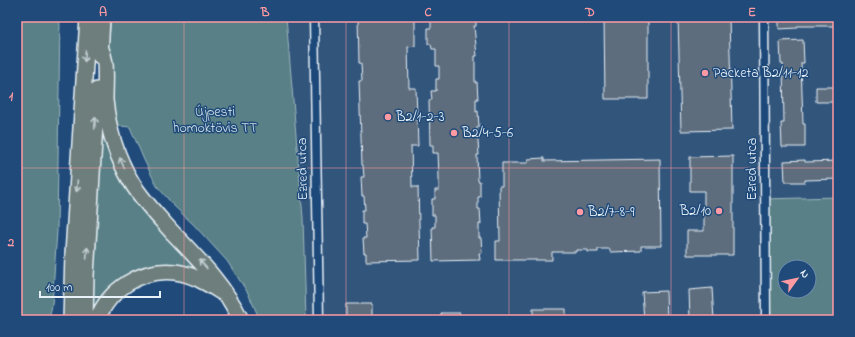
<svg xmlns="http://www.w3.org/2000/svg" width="855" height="337" font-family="'Indie Flower',sans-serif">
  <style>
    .built { fill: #32547b }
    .green { fill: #588086; stroke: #a0b8bf; fill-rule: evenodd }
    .building { fill: #5d6d7d; stroke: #e8f1f8 }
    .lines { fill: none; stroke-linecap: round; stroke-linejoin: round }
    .street-casing { stroke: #e8f1f8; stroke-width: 11 }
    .highway-casing { stroke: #e8f1f8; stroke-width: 18 }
    .street { stroke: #1f4a7a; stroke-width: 8 }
    .highway { stroke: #6d7e7c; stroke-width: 15 }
    .oneway { stroke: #c3ced3 }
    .grid { fill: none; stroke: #ff9aa2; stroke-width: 1; stroke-opacity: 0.55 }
    .poi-dot { fill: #ff9aa2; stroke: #1f4a7a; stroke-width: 1.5 }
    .labels { text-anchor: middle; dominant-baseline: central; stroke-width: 3; stroke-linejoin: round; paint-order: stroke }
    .poi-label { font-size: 14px; fill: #e8f1f8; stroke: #1f4a7a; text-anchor: start }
    .park-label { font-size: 14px; fill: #d2e0e7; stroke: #1f4a7a }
    .street-label { font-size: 14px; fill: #e8f1f8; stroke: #1f4a7a }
    .neatline { fill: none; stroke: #ff9aa2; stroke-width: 1.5 }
    .grid-label { font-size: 13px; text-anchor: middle; font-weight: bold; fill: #ff9aa2 }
  </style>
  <rect width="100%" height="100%" fill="#1f4a7a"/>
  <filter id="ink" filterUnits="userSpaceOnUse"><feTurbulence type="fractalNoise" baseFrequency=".025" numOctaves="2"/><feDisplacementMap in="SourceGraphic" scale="8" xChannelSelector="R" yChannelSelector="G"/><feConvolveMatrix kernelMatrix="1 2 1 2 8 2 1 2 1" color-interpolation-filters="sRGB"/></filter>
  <g filter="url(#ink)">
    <!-- built -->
    <path class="built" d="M 286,17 L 838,17 L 838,197 L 765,200 L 769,320 L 306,320 L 303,218 Z"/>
    <!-- green -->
    <path class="green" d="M 17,17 L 60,17 L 57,231 L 52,305 L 49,320 L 17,320 Z
      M 111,17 L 286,17 L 303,218 L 306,320 L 260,320 L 248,293 L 227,261 L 194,225 L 174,206 L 157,186 L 144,160 L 130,127 L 111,125 L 108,52 Z
      M 102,131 L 104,132 L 138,203 L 162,232 L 204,276 L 145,268 L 133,272 L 120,280 L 100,297 L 93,311 L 93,278 Z
      M 838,197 L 838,320 L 769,320 L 765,199 ZM 785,267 L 809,267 L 809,291 L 785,291 Z"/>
    <!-- building -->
    <path class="building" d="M 358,17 L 415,17 L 415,46 L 408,47 L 409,88 L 416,88 L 418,146 L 411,146 L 412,187 L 418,187 L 420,260 L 366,261 L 366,253 L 364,253 L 363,238 L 366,238 L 365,224 L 362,224 L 362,210 L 365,210 L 364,196 L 362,196 L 361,177 L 364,177 L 363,165 L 362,165 L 359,81 L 362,81 L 361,63 L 359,63 Z
      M 431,17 L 476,17 L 476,26 L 474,26 L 477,56 L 475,56 L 475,83 L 477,82 L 478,99 L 476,99 L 476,112 L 478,111 L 479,127 L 477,127 L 479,155 L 477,155 L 478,181 L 480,181 L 480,197 L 478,197 L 478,209 L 480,209 L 481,224 L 479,224 L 479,238 L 481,238 L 482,253 L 479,253 L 480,260 L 433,261 L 432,227 L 435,227 L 435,215 L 432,215 L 432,199 L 435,199 L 435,190 L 439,190 L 439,177 L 438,153 L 433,153 L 433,145 L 430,145 L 429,100 L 432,100 L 431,91 L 436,91 L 436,79 L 439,79 L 439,66 L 436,66 L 436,49 L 432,49 L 431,44 L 428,44 L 428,28 L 431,28 Z
      M 604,17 L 648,17 L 648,99 L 605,99 Z
      M 678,17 L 729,17 L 732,130 L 681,131 Z
      M 779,17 L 838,17 L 838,26 L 797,26 L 797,28 L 779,29 Z
      M 803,40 L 804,63 L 801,63 L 803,124 L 805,124 L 805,147 L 782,147 L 781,123 L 784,123 L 783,64 L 781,64 L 780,41 Z
      M 816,87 L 838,87 L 838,102 L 816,102 Z
      M 733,156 L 733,255 L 687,255 L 687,231 L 704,231 L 704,191 L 690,191 L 690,157 Z
      M 544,158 L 544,161 L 660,159 L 661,246 L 641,246 L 641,251 L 610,252 L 610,249 L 598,249 L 598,252 L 588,252 L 588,250 L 576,250 L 576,252 L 552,252 L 552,260 L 496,260 L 496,241 L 500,241 L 499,186 L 502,186 L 502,163 L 528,163 L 528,159 Z
      M 805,160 L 805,162 L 838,161 L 838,179 L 805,180 L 805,182 L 785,182 L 784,161 Z
      M 712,288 L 714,320 L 690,320 L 689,290 Z
      M 666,291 L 667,320 L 644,320 L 642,292 Z
      M 346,304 L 372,304 L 372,320 L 346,320 Z
      M 533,309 L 566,309 L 566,320 L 533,320 Z
      M 441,313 L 460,313 L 460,320 L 441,320 Z"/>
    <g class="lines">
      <defs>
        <path id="street" d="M 314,17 L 319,320
          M 764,17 L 766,320"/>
        <path id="highway" d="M 100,46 C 102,51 104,57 105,63 C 106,75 105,88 105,100 C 108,129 117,158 132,183 C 143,201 158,216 172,232 C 198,259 225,286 241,320
          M 100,56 L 102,17
          M 71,320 L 73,254 L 88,17
          M 85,320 L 86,276 L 97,90
          M 97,320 C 109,289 142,268 175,272 C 193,274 208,284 223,293"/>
      </defs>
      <!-- street casing -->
      <use href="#street" class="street-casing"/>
      <!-- highway casing -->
      <use href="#highway" class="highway-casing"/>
      <!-- street -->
      <use href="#street" class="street"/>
      <!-- highway -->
      <use href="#highway" class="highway"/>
    </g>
    <!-- one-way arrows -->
    <defs><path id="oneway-shaft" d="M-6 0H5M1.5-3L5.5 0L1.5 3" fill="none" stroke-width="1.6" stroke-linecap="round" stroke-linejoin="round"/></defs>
    <g class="oneway">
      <use href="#oneway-shaft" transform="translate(85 56) rotate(94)"/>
      <use href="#oneway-shaft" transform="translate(95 123) rotate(-86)"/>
      <use href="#oneway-shaft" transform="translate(122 163) rotate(-114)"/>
      <use href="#oneway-shaft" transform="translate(77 186) rotate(94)"/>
      <use href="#oneway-shaft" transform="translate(87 253) rotate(-86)"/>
      <use href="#oneway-shaft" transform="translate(203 264) rotate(-131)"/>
    </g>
  </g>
  <!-- grid -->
  <path class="grid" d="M 184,17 L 184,320M 346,17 L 346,320M 509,17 L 509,320M 671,17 L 671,320M 17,168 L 838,168"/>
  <!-- markers -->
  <g class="poi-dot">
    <circle cx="705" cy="73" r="4"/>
    <circle cx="388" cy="117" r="4"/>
    <circle cx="454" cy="133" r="4"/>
    <circle cx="719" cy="211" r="4"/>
    <circle cx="580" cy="212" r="4"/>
  </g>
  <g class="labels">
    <!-- poi labels -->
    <g class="poi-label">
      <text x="713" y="73">Packeta B2/11-12</text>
      <text x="396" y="117">B2/1-2-3</text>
      <text x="462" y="133">B2/4-5-6</text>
      <text x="711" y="211" text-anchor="end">B2/10</text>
      <text x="588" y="212">B2/7-8-9</text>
    </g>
    <!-- park labels -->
    <g class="park-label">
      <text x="215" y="112">Újpesti<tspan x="215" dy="16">homoktövis TT</tspan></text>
    </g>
    <!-- street labels -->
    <g class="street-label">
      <text transform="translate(303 169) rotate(-91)">Ezred utca</text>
      <text transform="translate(752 169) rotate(-90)">Ezred utca</text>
    </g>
  </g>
  <!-- margin -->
  <rect width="855" height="337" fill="none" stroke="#1f4a7a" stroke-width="44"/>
  <!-- north arrow -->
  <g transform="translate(797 279) rotate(57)"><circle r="19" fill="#1f4a7a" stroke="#6f8dac"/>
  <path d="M0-3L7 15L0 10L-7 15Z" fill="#ff9aa2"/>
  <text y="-6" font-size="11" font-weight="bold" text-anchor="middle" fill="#e8f1f8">N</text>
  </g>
  <!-- scale -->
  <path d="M40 291v6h120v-6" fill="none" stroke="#e8f1f8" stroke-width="2"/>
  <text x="46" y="291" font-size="12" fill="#e8f1f8" stroke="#1f4a7a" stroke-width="3" paint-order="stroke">100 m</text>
  <rect x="22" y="22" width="811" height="293" class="neatline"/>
  <g class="grid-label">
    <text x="103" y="16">A</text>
    <text x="265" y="16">B</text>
    <text x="428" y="16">C</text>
    <text x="590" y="16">D</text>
    <text x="752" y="16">E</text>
    <text x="11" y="100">1</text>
    <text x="11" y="246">2</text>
  </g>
</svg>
